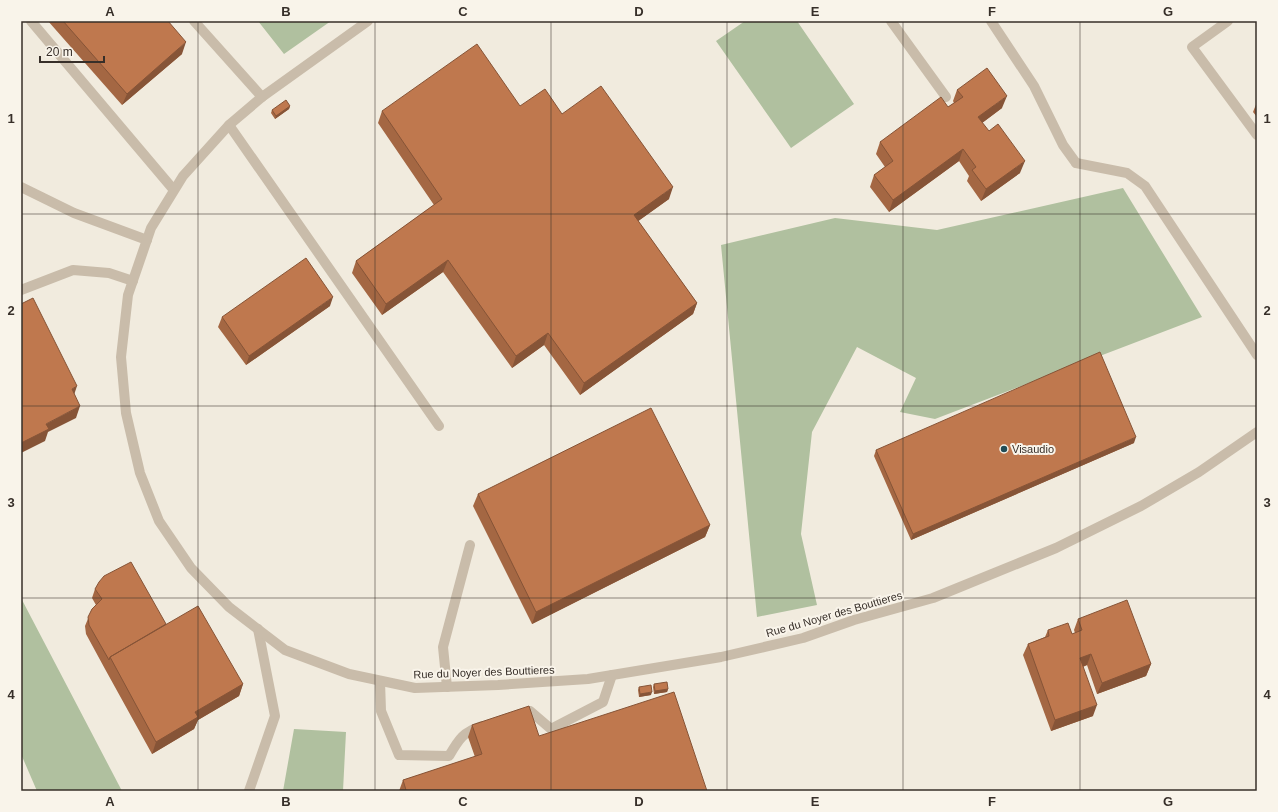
<svg xmlns="http://www.w3.org/2000/svg" width="1278" height="812" font-family="Arial,sans-serif">
  <style>
    .green { fill: #b0c09f }
    .lines { fill: none; stroke-linecap: round; stroke-linejoin: round }
    .service { stroke: #c9bcaa; stroke-width: 10 }
    .minor { stroke: #c9bcaa; stroke-width: 10 }
    .wall { fill: #a46743 }
    .shaded-wall { fill: #865437 }
    .building { fill: #bf784e; stroke: #865437 }
    .grid { fill: none; stroke: #372f29; stroke-width: 1; stroke-opacity: 0.55 }
    .poi-dot { fill: #214c56; stroke: #f9f4ea; stroke-width: 1.5 }
    .labels { text-anchor: middle; dominant-baseline: central; stroke-width: 4; stroke-linejoin: round; paint-order: stroke }
    .poi-label { font-size: 11px; fill: #372f29; stroke: #f9f4ea; text-anchor: start }
    .street-label { font-size: 11px; fill: #372f29; stroke: #f9f4ea }
    .neatline { fill: none; stroke: #372f29; stroke-width: 1.5 }
    .grid-label { font-size: 13px; text-anchor: middle; font-weight: bold; fill: #372f29 }
  </style>
  <rect width="100%" height="100%" fill="#f1ebde"/>
  <!-- green -->
  <path class="green" d="M 258,21 L 331,21 L 284,54 Z
    M 745,21 L 797,21 L 854,104 L 791,148 L 716,41 Z
    M 1123,188 L 1202,317 L 935,419 L 900,412 L 916,378 L 857,347 L 812,432 L 801,534 L 817,605 L 757,617 L 721,245 L 835,218 L 937,230 Z
    M 21,598 L 122,791 L 37,791 L 21,754 Z
    M 294,729 L 346,732 L 343,791 L 283,791 Z"/>
  <g class="lines">
    <!-- service -->
    <path class="service" d="M 31,21 L 173,189
      M 194,21 L 262,97
      M 891,21 L 946,97
      M 991,21 L 1034,86 L 1063,145 L 1076,163
      M 1228,21 L 1192,47 L 1257,135
      M 229,125 L 439,426
      M 21,187 L 74,213 L 147,240
      M 21,290 L 73,270 L 109,273 L 133,281
      M 380,681 L 381,711 L 399,755 L 449,756 C 459,739 463,732 482,726
      M 447,687 L 443,647 L 470,545
      M 518,715 L 530,711 L 551,729 L 603,702 L 612,675
      M 249,791 L 275,716 L 258,629"/>
    <!-- minor -->
    <path class="minor" d="M 368,21 L 262,97 L 229,125 L 183,176 L 151,228 L 128,295 L 121,357 L 126,413 L 140,473 L 159,521 L 191,568 L 229,607 L 285,650 L 349,674 L 415,688 L 498,685 L 588,679 L 721,657 L 803,638 L 854,620 L 933,598 L 1056,548 L 1141,506 L 1199,472 L 1257,432
      M 1076,163 L 1127,173 L 1145,186 L 1257,355"/>
  </g>
  <!-- wall -->
  <path class="wall" d="M 48,21 L 168,21 L 182,54 L 122,105 Z
    M 957,90 L 1002,108 L 982,123 L 1020,173 L 981,201 L 967,181 L 969,176 L 959,161 L 889,212 L 870,187 L 874,175 L 885,167 L 876,154 L 880,142 L 948,107 L 954,103 L 953,101 Z
    M 1257,102 L 1257,117 L 1253,112 Z
    M 290,106 L 289,109 L 275,119 L 271,113 L 272,110 Z
    M 520,106 L 562,114 L 669,199 L 638,221 L 697,303 L 693,314 L 580,395 L 544,345 L 512,368 L 443,272 L 382,315 L 352,273 L 356,261 L 434,205 L 378,123 L 382,111 Z
    M 330,306 L 246,365 L 218,327 L 222,317 Z
    M 1134,443 L 911,540 L 874,456 L 876,450 Z
    M 478,494 L 710,525 L 705,537 L 532,624 L 473,506 Z
    M 95,589 L 166,624 L 243,684 L 239,696 L 198,720 L 194,729 L 152,754 L 105,669 L 86,634 L 85,626 L 92,609 L 96,605 L 92,598 Z
    M 1078,619 L 1151,664 L 1146,676 L 1097,694 L 1087,665 L 1083,667 L 1093,716 L 1051,731 L 1023,655 L 1028,644 L 1045,637 L 1048,630 L 1072,634 L 1075,633 L 1074,630 Z
    M 654,684 L 668,689 L 667,692 L 654,694 L 653,687 Z
    M 639,687 L 651,695 L 639,697 L 638,690 Z
    M 472,725 L 539,736 L 707,791 L 399,791 L 403,780 L 475,757 L 468,737 Z"/>
  <!-- shaded-wall -->
  <path class="shaded-wall" d="M 186,42 L 182,54 L 122,105 L 127,94 Z
    M 1007,96 L 1002,108 L 974,129 L 978,117 Z
    M 290,106 L 289,109 L 275,119 L 276,116 Z
    M 963,149 L 959,161 L 889,212 L 893,200 Z
    M 1025,161 L 1020,173 L 981,201 L 986,189 Z
    M 673,187 L 669,199 L 630,227 L 634,215 Z
    M 448,260 L 443,272 L 382,315 L 386,304 Z
    M 333,297 L 330,306 L 246,365 L 249,356 Z
    M 697,303 L 693,314 L 580,395 L 584,383 Z
    M 548,333 L 544,345 L 512,368 L 516,356 Z
    M 77,386 L 73,398 L 72,389 Z
    M 80,406 L 76,418 L 48,432 L 45,441 L 21,453 L 21,443 L 46,424 Z
    M 1136,437 L 1134,443 L 911,540 L 913,534 Z
    M 710,525 L 705,537 L 532,624 L 536,612 Z
    M 1091,654 L 1087,665 L 1076,669 L 1080,658 Z
    M 1151,664 L 1146,676 L 1097,694 L 1102,683 Z
    M 243,684 L 239,696 L 198,720 L 194,729 L 152,754 L 156,742 L 195,712 Z
    M 668,689 L 667,692 L 654,694 L 655,691 Z
    M 652,692 L 651,695 L 639,697 L 640,694 Z
    M 1097,705 L 1093,716 L 1051,731 L 1055,720 Z"/>
  <!-- building -->
  <path class="building" d="M 63,21 L 168,21 L 186,42 L 127,94 Z
    M 477,44 L 520,106 L 545,89 L 562,114 L 601,86 L 673,187 L 634,215 L 697,303 L 584,383 L 548,333 L 516,356 L 448,260 L 386,304 L 356,261 L 442,199 L 382,111 Z
    M 987,68 L 1007,96 L 978,117 L 989,131 L 998,124 L 1025,161 L 986,189 L 972,170 L 976,167 L 963,149 L 893,200 L 874,175 L 893,161 L 880,142 L 941,97 L 948,107 L 963,97 L 957,90 Z
    M 286,100 L 290,106 L 276,116 L 272,110 Z
    M 306,258 L 333,297 L 249,356 L 222,317 Z
    M 33,298 L 77,386 L 72,389 L 80,406 L 46,424 L 49,429 L 21,443 L 21,304 Z
    M 1100,352 L 1136,437 L 913,534 L 876,450 Z
    M 651,408 L 710,525 L 536,612 L 478,494 Z
    M 131,562 L 166,624 L 110,657 L 109,660 L 89,625 L 88,617 L 92,609 L 102,599 L 95,589 L 99,582 L 104,576 Z
    M 1127,600 L 1151,664 L 1102,683 L 1091,654 L 1080,658 L 1097,705 L 1055,720 L 1028,644 L 1049,636 L 1048,630 L 1068,623 L 1072,634 L 1082,630 L 1078,619 Z
    M 198,606 L 243,684 L 195,712 L 198,717 L 156,742 L 110,657 Z
    M 667,682 L 668,689 L 655,691 L 654,684 Z
    M 651,685 L 652,692 L 640,694 L 639,687 Z
    M 674,692 L 707,791 L 405,791 L 406,790 L 403,780 L 482,754 L 472,725 L 529,706 L 539,736 Z"/>
  <!-- grid -->
  <path class="grid" d="M 198,21 L 198,791M 375,21 L 375,791M 551,21 L 551,791M 727,21 L 727,791M 903,21 L 903,791M 1080,21 L 1080,791M 21,214 L 1257,214M 21,406 L 1257,406M 21,598 L 1257,598"/>
  <!-- markers -->
  <circle class="poi-dot" cx="1004" cy="449" r="4"/>
  <g class="labels">
    <!-- poi labels -->
    <g class="poi-label">
      <text x="1012" y="449">Visaudio</text>
    </g>
    <!-- street labels -->
    <g class="street-label">
      <text transform="translate(834 614) rotate(-16)">Rue du Noyer des Bouttieres</text>
      <text transform="translate(484 672) rotate(-2)">Rue du Noyer des Bouttieres</text>
    </g>
  </g>
  <!-- border -->
  <rect width="1278" height="812" fill="none" stroke="#f9f4ea" stroke-width="44"/>
  <!-- scale -->
  <path d="M40 56v6h64v-6" fill="none" stroke="#372f29" stroke-width="2"/>
  <text x="46" y="56" font-size="12" fill="#372f29" stroke="#f9f4ea" stroke-width="3" paint-order="stroke">20 m</text>
  <rect x="22" y="22" width="1234" height="768" class="neatline"/>
  <g class="grid-label">
    <text x="110" y="16">A</text>
    <text x="286" y="16">B</text>
    <text x="463" y="16">C</text>
    <text x="639" y="16">D</text>
    <text x="815" y="16">E</text>
    <text x="992" y="16">F</text>
    <text x="1168" y="16">G</text>
    <text x="11" y="123">1</text>
    <text x="1267" y="123">1</text>
    <text x="11" y="315">2</text>
    <text x="1267" y="315">2</text>
    <text x="11" y="507">3</text>
    <text x="1267" y="507">3</text>
    <text x="11" y="699">4</text>
    <text x="1267" y="699">4</text>
    <text x="110" y="806">A</text>
    <text x="286" y="806">B</text>
    <text x="463" y="806">C</text>
    <text x="639" y="806">D</text>
    <text x="815" y="806">E</text>
    <text x="992" y="806">F</text>
    <text x="1168" y="806">G</text>
  </g>
</svg>
